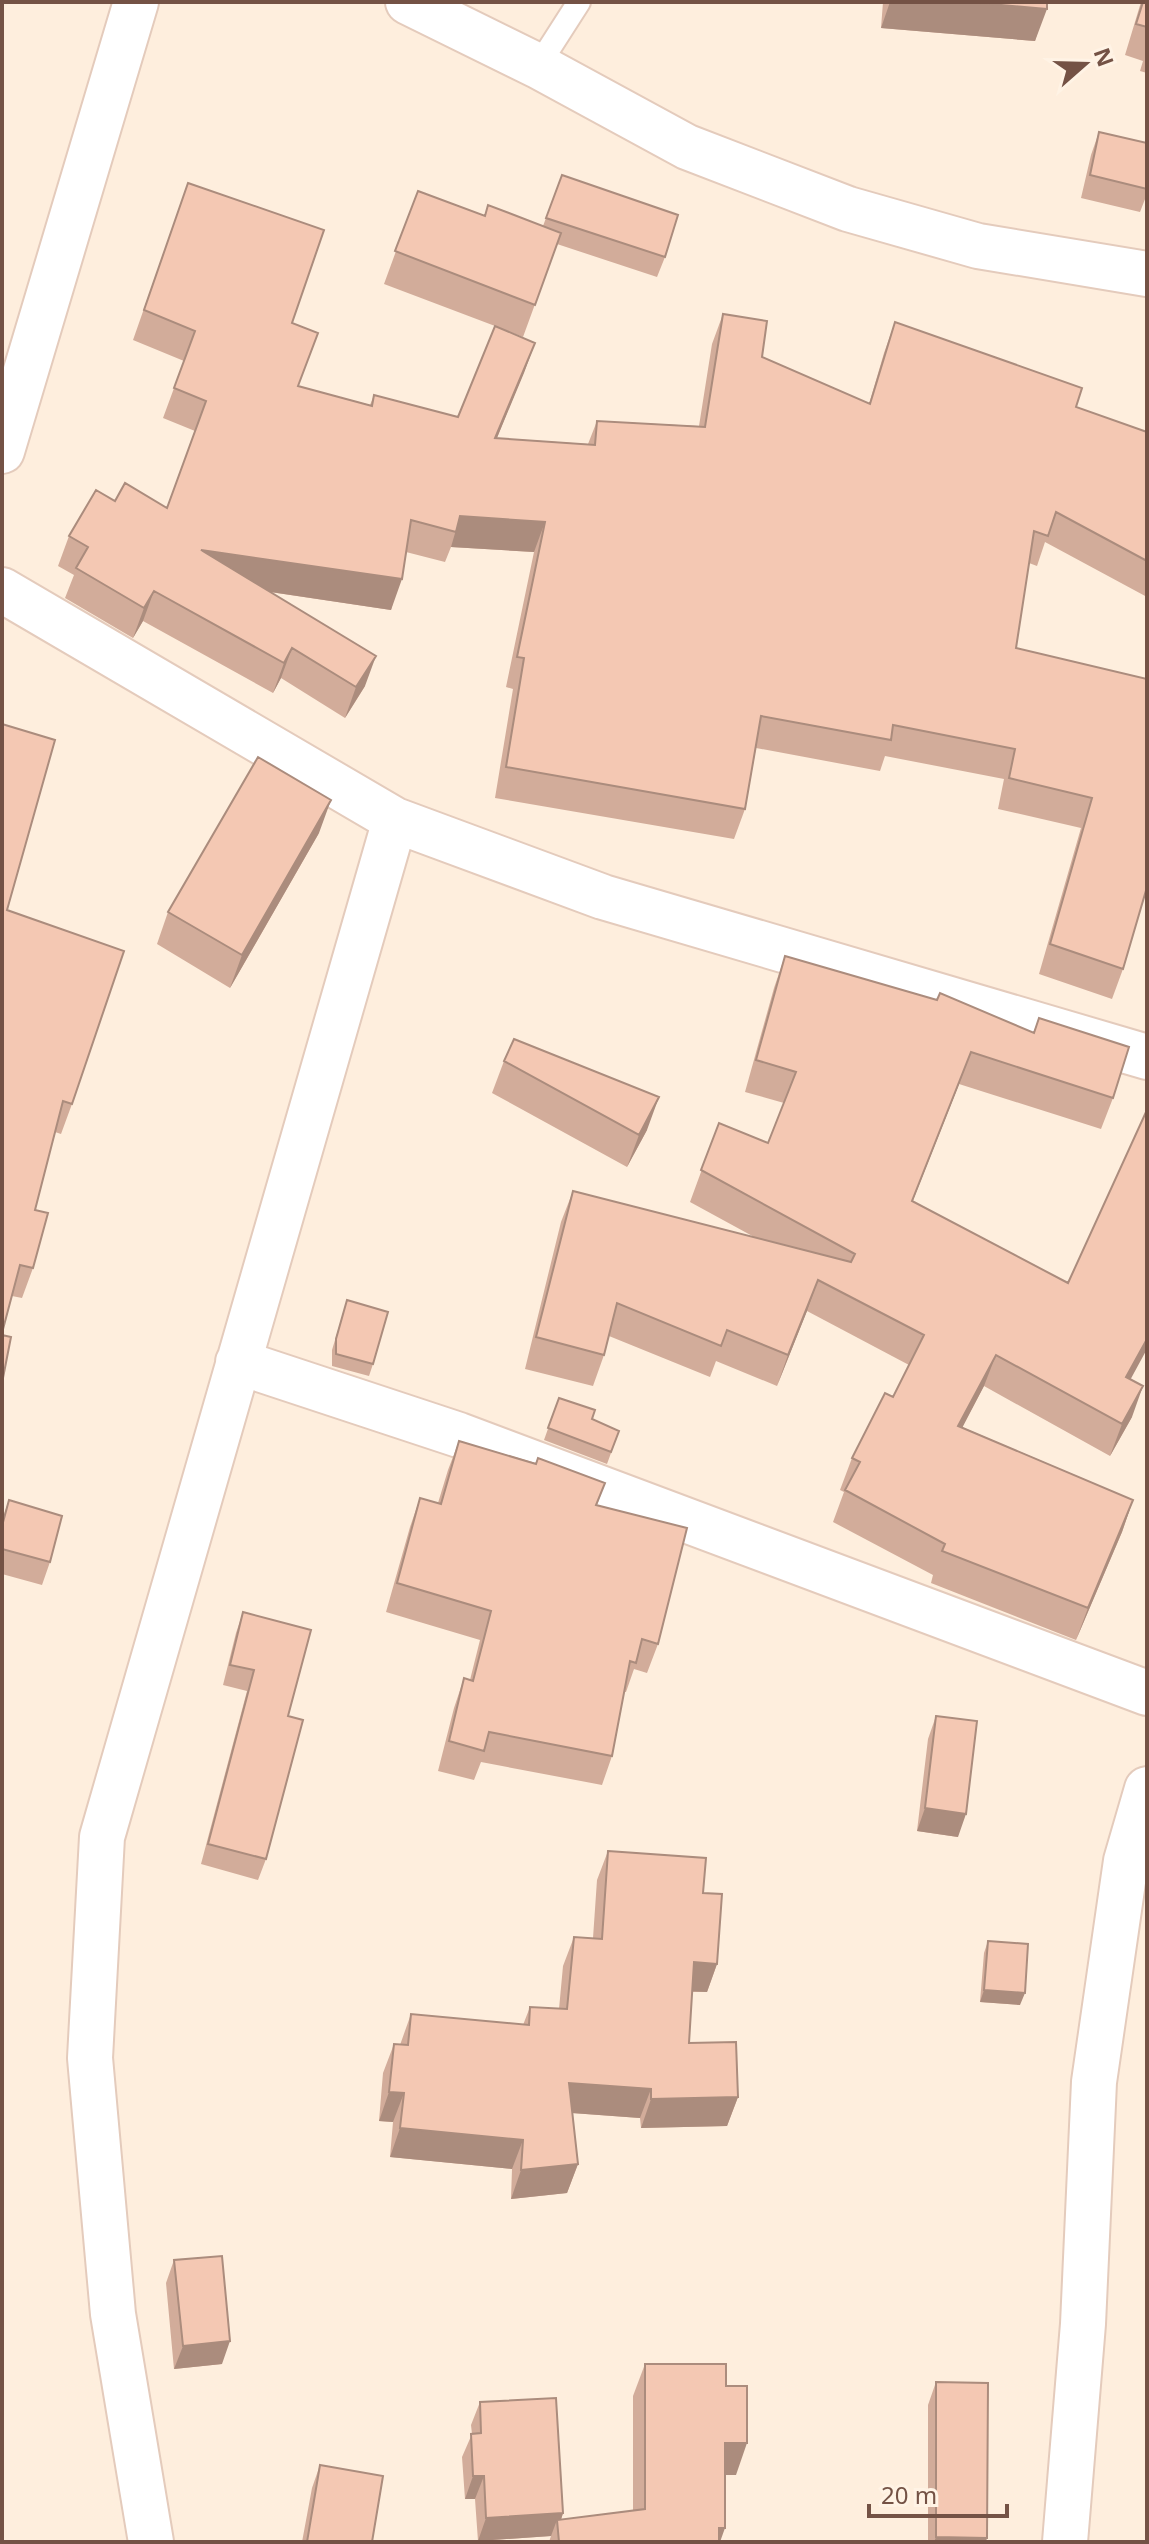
<svg xmlns="http://www.w3.org/2000/svg" width="1149" height="2544" font-family="'Noto Sans',sans-serif">
  <style>
    .lines { fill: none; stroke-linecap: round; stroke-linejoin: round }
    .lane-casing { stroke: #e4cbbc; stroke-width: 26 }
    .street-casing { stroke: #e4cbbc; stroke-width: 48 }
    .lane { stroke: #fff; stroke-width: 22 }
    .street { stroke: #fff; stroke-width: 44 }
    .wall { fill: #d2ac9a }
    .shaded-wall { fill: #ab8c7d }
    .building { fill: #f4c8b3; stroke: #ab8c7d; stroke-width: 2 }
  </style>
  <rect width="100%" height="100%" fill="#feeedd"/>
  <g class="lines">
    <defs>
      <path id="lane" d="M 538,66 L 579,2"/>
      <path id="street" d="M 408,2 L 538,66 L 687,147 L 848,209 L 978,246 L 1147,274
        M 2,451 L 136,2
        M 2,590 L 395,820 L 603,897 L 1147,1057
        M 238,1362 L 459,1435 L 1147,1693
        M 151,2542 L 113,2314 L 90,2058 L 102,1837 L 395,820
        M 1065,2542 L 1083,2324 L 1094,2082 L 1126,1861 L 1147,1789"/>
    </defs>
    <!-- lane casing -->
    <use href="#lane" class="lane-casing"/>
    <!-- street casing -->
    <use href="#street" class="street-casing"/>
    <!-- lane -->
    <use href="#lane" class="lane"/>
    <!-- street -->
    <use href="#street" class="street"/>
  </g>
  <!-- wall -->
  <path class="wall" d="M 883,2 L 1047,2 L 1035,41 L 881,28 Z
    M 1141,2 L 1147,2 L 1147,73 L 1140,71 L 1143,61 L 1125,55 Z
    M 1099,132 L 1147,143 L 1147,194 L 1140,212 L 1081,198 L 1091,155 Z
    M 562,175 L 665,257 L 657,277 L 557,244 L 523,337 L 505,330 L 535,343 L 497,438 L 588,444 L 597,421 L 699,426 L 712,344 L 723,314 L 762,357 L 869,404 L 884,353 L 895,322 L 1076,407 L 1147,432 L 1147,597 L 1045,542 L 1037,566 L 1029,563 L 1016,648 L 1147,679 L 1123,969 L 1112,999 L 1039,974 L 1081,828 L 998,809 L 1004,779 L 885,756 L 880,771 L 756,748 L 745,809 L 734,839 L 495,798 L 513,689 L 506,687 L 534,552 L 451,547 L 445,562 L 406,552 L 391,610 L 270,592 L 365,686 L 345,718 L 281,678 L 273,693 L 143,621 L 133,638 L 65,598 L 74,575 L 58,566 L 69,536 L 115,501 L 167,508 L 195,431 L 163,418 L 184,361 L 133,340 L 188,183 L 292,323 L 298,386 L 370,405 L 374,395 L 458,417 L 495,326 L 384,284 L 418,191 L 485,216 L 543,226 Z
    M 319,833 L 230,988 L 157,944 L 168,912 Z
    M 7,910 L 72,1104 L 61,1134 L 55,1132 L 35,1210 L 33,1268 L 22,1298 L 12,1296 Z
    M 785,956 L 1033,1033 L 1039,1018 L 1113,1098 L 1101,1129 L 959,1084 L 912,1202 L 1131,1379 L 1132,1417 L 1110,1456 L 984,1386 L 962,1427 L 1133,1500 L 1122,1532 L 1076,1640 L 931,1583 L 933,1575 L 833,1522 L 844,1492 L 840,1490 L 852,1458 L 893,1397 L 909,1365 L 807,1311 L 777,1386 L 716,1361 L 710,1377 L 609,1336 L 604,1355 L 593,1386 L 525,1369 L 561,1222 L 573,1191 L 756,1238 L 690,1202 L 719,1123 L 768,1143 L 784,1103 L 745,1092 L 774,988 Z
    M 504,1061 L 647,1130 L 627,1167 L 492,1093 Z
    M 347,1300 L 373,1364 L 369,1376 L 332,1366 L 332,1350 Z
    M 559,1398 L 592,1419 L 619,1431 L 607,1464 L 544,1440 Z
    M 459,1441 L 605,1483 L 597,1505 L 658,1644 L 647,1673 L 634,1669 L 626,1692 L 624,1692 L 612,1756 L 602,1785 L 481,1762 L 474,1780 L 438,1771 L 454,1708 L 464,1678 L 470,1680 L 480,1640 L 386,1612 L 410,1527 L 420,1498 L 438,1503 L 448,1470 Z
    M 9,1500 L 50,1562 L 42,1585 L 2,1574 L 2,1520 Z
    M 243,1612 L 288,1716 L 266,1859 L 258,1880 L 201,1864 L 247,1691 L 223,1685 L 236,1633 Z
    M 936,1716 L 958,1837 L 917,1831 L 928,1739 Z
    M 608,1851 L 703,1893 L 717,1964 L 707,1992 L 692,1992 L 689,2043 L 738,2097 L 727,2126 L 641,2128 L 640,2118 L 572,2113 L 578,2164 L 567,2193 L 511,2199 L 512,2169 L 390,2157 L 393,2122 L 379,2121 L 383,2073 L 394,2044 L 400,2045 L 411,2014 L 523,2025 L 530,2007 L 559,2009 L 563,1966 L 574,1937 L 593,1938 L 597,1880 Z
    M 988,1941 L 1020,2005 L 980,2002 L 984,1953 Z
    M 174,2260 L 222,2364 L 174,2369 L 166,2283 Z
    M 645,2364 L 726,2386 L 736,2475 L 725,2475 L 720,2542 L 549,2542 L 551,2536 L 478,2541 L 475,2499 L 465,2499 L 462,2457 L 472,2434 L 471,2425 L 480,2402 L 563,2513 L 561,2520 L 633,2511 L 633,2396 Z
    M 936,2382 L 986,2542 L 928,2542 L 928,2405 Z
    M 320,2465 L 372,2542 L 302,2542 L 312,2488 Z"/>
  <!-- shaded-wall -->
  <path class="shaded-wall" d="M 890,2 L 968,2 L 1047,9 L 1035,41 L 881,28 Z
    M 535,343 L 524,373 L 484,469 L 495,438 Z
    M 460,516 L 545,522 L 534,552 L 451,547 Z
    M 201,550 L 402,579 L 391,610 L 190,580 Z
    M 154,591 L 143,621 L 133,638 L 144,608 Z
    M 292,648 L 281,678 L 273,693 L 284,663 Z
    M 376,656 L 365,686 L 345,718 L 356,687 Z
    M 331,800 L 319,833 L 230,988 L 242,955 Z
    M 971,1052 L 959,1084 L 900,1233 L 912,1201 Z
    M 659,1097 L 647,1130 L 627,1167 L 639,1135 Z
    M 818,1280 L 807,1311 L 777,1386 L 788,1355 Z
    M 1147,1339 L 1147,1349 L 1115,1408 L 1126,1377 Z
    M 996,1355 L 984,1386 L 947,1457 L 958,1426 Z
    M 1143,1386 L 1132,1417 L 1110,1456 L 1122,1424 Z
    M 1133,1500 L 1122,1532 L 1076,1640 L 1088,1608 Z
    M 925,1808 L 966,1814 L 958,1837 L 917,1831 Z
    M 694,1962 L 717,1964 L 707,1992 L 684,1991 Z
    M 984,1990 L 1025,1993 L 1020,2005 L 980,2002 Z
    M 569,2083 L 651,2089 L 640,2118 L 558,2112 Z
    M 389,2092 L 404,2093 L 393,2122 L 379,2121 Z
    M 738,2097 L 727,2126 L 641,2128 L 651,2099 Z
    M 400,2128 L 523,2140 L 512,2169 L 390,2157 Z
    M 578,2164 L 567,2193 L 511,2199 L 521,2170 Z
    M 230,2341 L 222,2364 L 174,2369 L 183,2346 Z
    M 725,2443 L 747,2443 L 736,2475 L 714,2475 Z
    M 473,2476 L 484,2476 L 475,2499 L 465,2499 Z
    M 563,2513 L 558,2529 L 557,2520 L 551,2536 L 478,2541 L 486,2518 Z
    M 719,2528 L 725,2528 L 720,2542 L 714,2542 Z
    M 936,2537 L 987,2538 L 986,2542 L 934,2542 Z"/>
  <!-- building -->
  <path class="building" d="M 968,2 L 1047,2 L 1047,9 Z
    M 1143,2 L 1147,2 L 1147,27 L 1136,24 Z
    M 1099,132 L 1147,143 L 1147,189 L 1090,175 Z
    M 562,175 L 678,215 L 665,257 L 546,218 Z
    M 188,183 L 324,230 L 292,323 L 318,333 L 298,386 L 372,406 L 374,395 L 458,417 L 495,326 L 535,343 L 495,438 L 595,445 L 597,421 L 705,427 L 723,314 L 767,321 L 762,357 L 870,404 L 895,322 L 1082,388 L 1076,407 L 1147,432 L 1147,561 L 1056,512 L 1048,536 L 1034,531 L 1016,648 L 1147,679 L 1147,887 L 1123,969 L 1050,944 L 1092,798 L 1009,778 L 1015,749 L 893,725 L 891,740 L 761,716 L 745,809 L 506,767 L 524,658 L 517,657 L 545,522 L 460,516 L 456,532 L 411,520 L 402,579 L 201,550 L 376,656 L 356,687 L 292,648 L 284,663 L 154,591 L 144,608 L 76,568 L 88,547 L 69,536 L 96,490 L 115,501 L 125,483 L 167,508 L 206,401 L 174,388 L 195,331 L 144,310 Z
    M 418,191 L 485,216 L 488,205 L 561,233 L 535,305 L 395,251 Z
    M 2,724 L 55,740 L 7,910 L 124,951 L 72,1104 L 63,1101 L 35,1210 L 48,1213 L 33,1268 L 20,1265 L 2,1333 Z
    M 258,757 L 331,800 L 242,955 L 168,912 Z
    M 785,956 L 937,1000 L 940,993 L 1034,1033 L 1039,1018 L 1129,1047 L 1113,1098 L 971,1052 L 912,1201 L 1068,1283 L 1146,1112 L 1147,1113 L 1147,1339 L 1126,1377 L 1143,1386 L 1122,1424 L 996,1355 L 958,1426 L 1133,1500 L 1088,1608 L 942,1551 L 945,1544 L 845,1490 L 860,1462 L 852,1458 L 885,1393 L 893,1397 L 924,1335 L 818,1280 L 788,1355 L 727,1330 L 721,1346 L 617,1303 L 604,1355 L 536,1337 L 573,1191 L 851,1262 L 855,1254 L 701,1170 L 719,1123 L 768,1143 L 796,1072 L 756,1060 Z
    M 514,1039 L 659,1097 L 639,1135 L 504,1061 Z
    M 347,1300 L 388,1312 L 373,1364 L 336,1354 L 336,1339 Z
    M 2,1335 L 11,1337 L 2,1383 Z
    M 559,1398 L 595,1410 L 592,1419 L 619,1431 L 611,1452 L 548,1428 Z
    M 459,1441 L 536,1464 L 538,1458 L 605,1483 L 596,1505 L 687,1528 L 658,1644 L 642,1639 L 636,1663 L 630,1661 L 612,1756 L 489,1732 L 484,1751 L 449,1741 L 464,1678 L 473,1681 L 491,1611 L 397,1583 L 420,1498 L 441,1504 Z
    M 9,1500 L 62,1516 L 50,1562 L 2,1549 L 2,1526 Z
    M 243,1612 L 311,1630 L 288,1716 L 303,1720 L 266,1859 L 208,1844 L 254,1670 L 230,1665 Z
    M 936,1716 L 977,1721 L 966,1814 L 925,1808 Z
    M 608,1851 L 706,1858 L 703,1893 L 722,1894 L 717,1964 L 694,1962 L 689,2043 L 736,2042 L 738,2097 L 651,2099 L 651,2089 L 569,2083 L 578,2164 L 521,2170 L 523,2140 L 400,2128 L 404,2093 L 389,2092 L 394,2044 L 408,2045 L 411,2014 L 529,2025 L 530,2007 L 567,2009 L 574,1937 L 602,1939 Z
    M 988,1941 L 1028,1944 L 1025,1993 L 984,1990 Z
    M 222,2256 L 230,2341 L 183,2346 L 174,2260 Z
    M 645,2364 L 726,2364 L 726,2386 L 747,2386 L 747,2443 L 725,2443 L 725,2528 L 719,2528 L 719,2542 L 559,2542 L 557,2520 L 645,2509 Z
    M 936,2382 L 988,2383 L 987,2538 L 936,2537 Z
    M 556,2398 L 563,2513 L 486,2518 L 484,2476 L 473,2476 L 471,2434 L 481,2433 L 480,2402 Z
    M 320,2465 L 383,2476 L 372,2542 L 307,2542 Z"/>
  <!-- border -->
  <rect width="1149" height="2544" fill="none" stroke="#745245" stroke-width="8"/>
  <!-- north arrow -->
  <g transform="translate(1085 64) rotate(70)" stroke="#fff3e5" stroke-width="6" paint-order="stroke">
  <path d="M0-6L14 30L0 20L-14 30Z" fill="#745245"/>
  <text y="-12" font-size="22" font-weight="bold" text-anchor="middle" fill="#745245">N</text>
  </g>
  <!-- scale -->
  <path d="M869 2504v12h138v-12" fill="none" stroke="#745245" stroke-width="4"/>
  <text x="881" y="2504" font-size="24" fill="#745245" stroke="#fff3e5" stroke-width="6" paint-order="stroke">20 m</text>
</svg>
